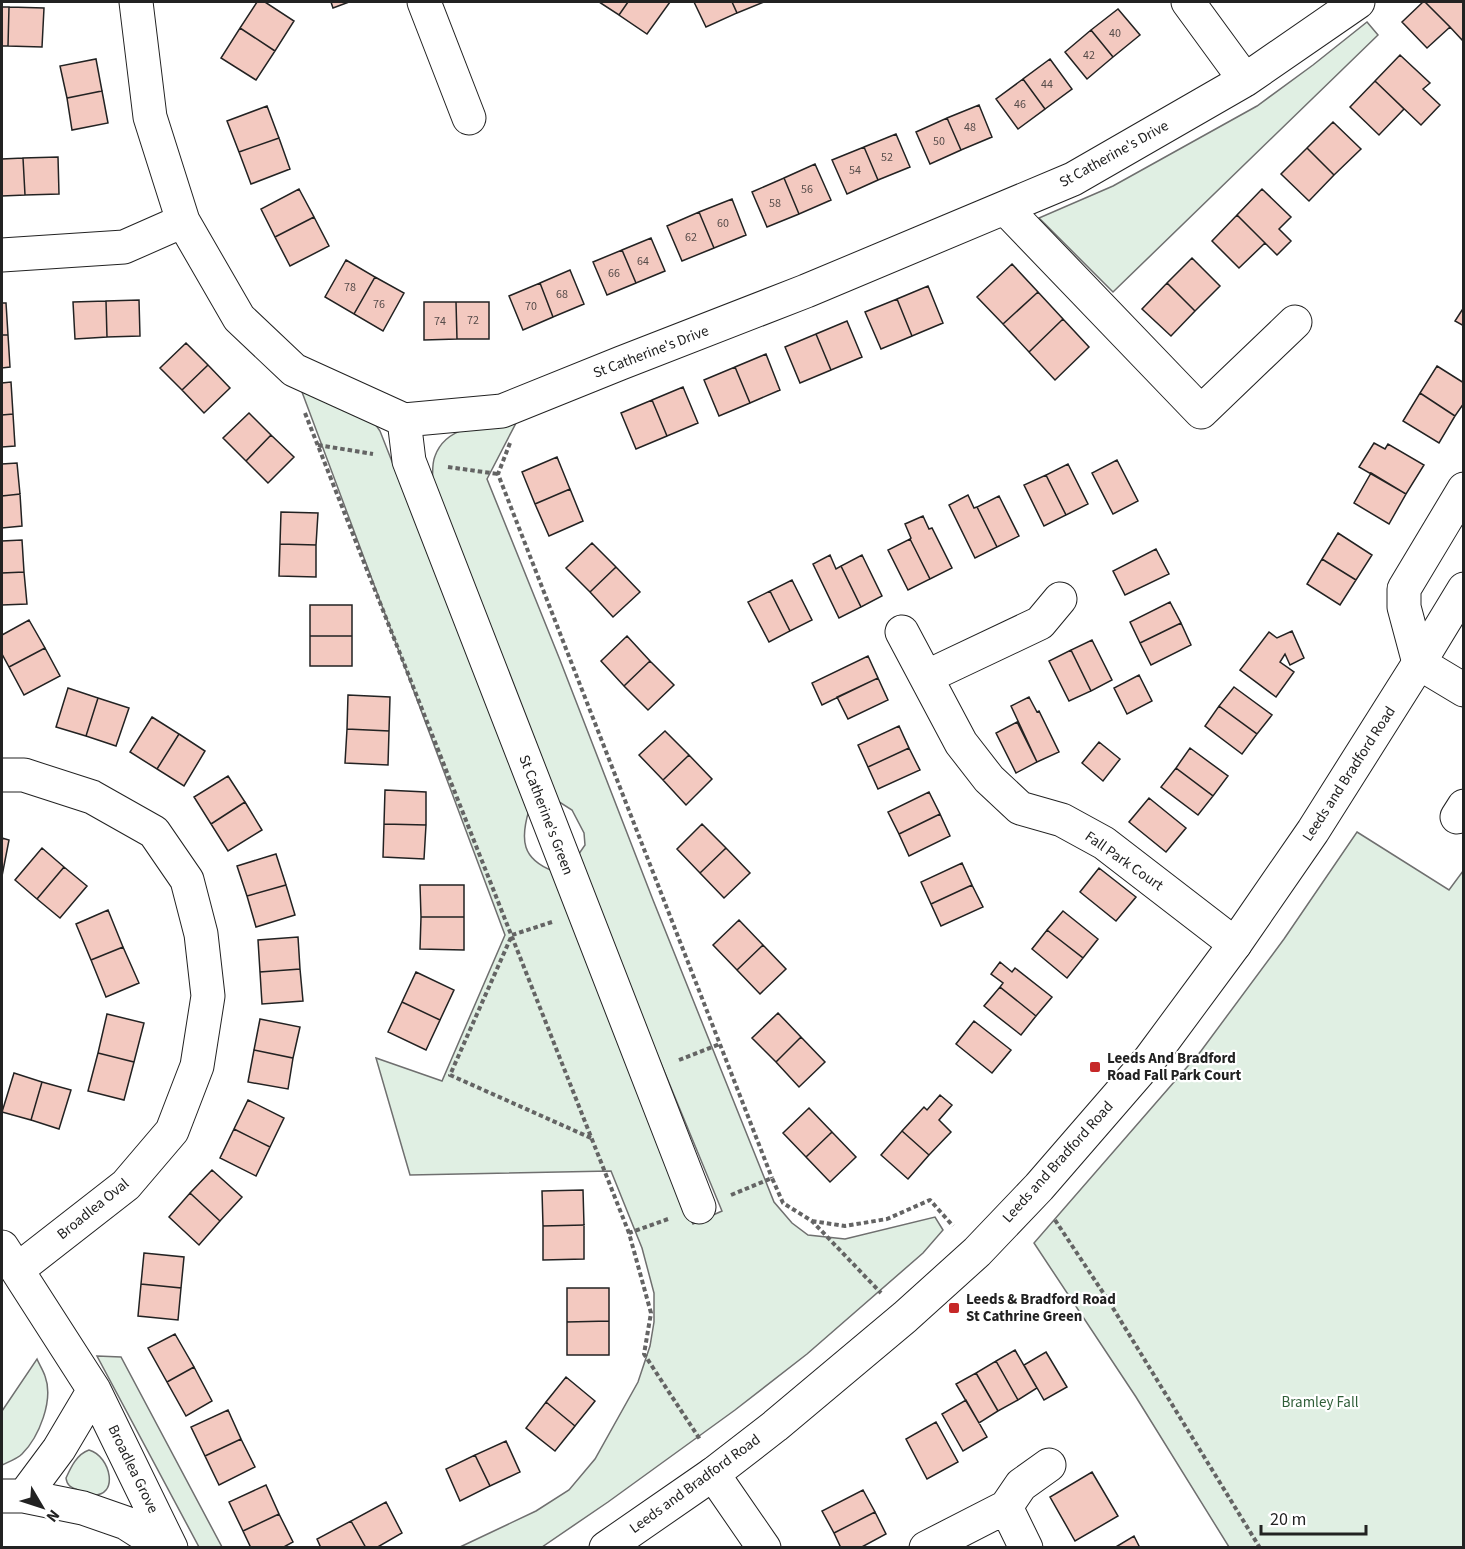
<svg xmlns="http://www.w3.org/2000/svg" width="1465" height="1549" font-family="'Source Sans 3',sans-serif">
  <style>
    .green { fill: #e0efe3; stroke: #6f6f6f; stroke-width: 1.5 }
    .building { fill: #f3c9c0; stroke: #222; stroke-width: 1.5 }
    .lines { fill: none; stroke-linecap: round; stroke-linejoin: round }
    .minor-casing { stroke: #222; stroke-width: 35 }
    .major-casing { stroke: #222; stroke-width: 35 }
    .path { stroke: #646464; stroke-width: 4; stroke-dasharray: 4.5 3; stroke-linecap: butt }
    .minor { stroke: #fff; stroke-width: 33 }
    .major { stroke: #fff; stroke-width: 33 }
    .poi-dot { fill: #c62828; stroke: #fff; stroke-width: 2 }
    .labels { text-anchor: middle; dominant-baseline: central; stroke-width: 4.5; stroke-linejoin: round; paint-order: stroke }
    .number-label { font-size: 12px; fill: #564c4a }
    .street-label { font-size: 15px; fill: #222; stroke: #fff }
    .poi-label { font-size: 15px; font-weight: bold; fill: #222; stroke: #fff; text-anchor: start }
    .park-label { font-size: 15px; fill: #2f5e38; stroke: #fff }
  </style>
  <rect width="100%" height="100%" fill="#fff"/>
  <!-- green -->
  <path class="green" d="M 1367,22 L 1378,35 L 1113,292 L 1039,218 L 1113,186 L 1257,106 L 1313,65 Z
    M 299,384 L 371,418 L 380,431 L 529,810 C 520,840 522,859 553,871 L 636,1084 L 693,1224 L 722,1211 L 576,858 L 585,845 L 584,833 L 572,810 L 553,798 L 433,488 C 433,478 431,466 435,456 C 447,423 488,425 516,423 L 487,479 L 560,660 L 653,900 L 774,1202 L 792,1223 L 808,1235 L 845,1239 L 935,1217 L 943,1230 L 923,1253 L 807,1354 L 735,1410 L 608,1502 L 542,1547 L 460,1547 L 536,1511 L 569,1490 L 595,1459 L 638,1382 L 650,1346 L 654,1322 L 654,1293 L 642,1248 L 611,1171 L 410,1175 L 376,1058 L 442,1081 L 505,935 Z
    M 1357,832 L 1449,890 L 1463,871 L 1463,1547 L 1229,1547 L 1136,1397 L 1034,1243 L 1201,1051 L 1284,939 Z
    M 97,1356 L 121,1357 L 222,1547 L 199,1547 Z
    M 37,1359 C 39,1364 43,1370 45,1376 C 54,1400 39,1437 22,1454 C 17,1459 8,1462 2,1465 L 2,1411 Z
    M 89,1450 C 111,1456 120,1498 91,1495 C 87,1495 82,1492 78,1490 C 71,1487 67,1486 66,1478 C 71,1467 77,1454 89,1450 Z"/>
  <!-- building -->
  <path class="building" d="M 257,2 L 265,2 L 294,21 L 275,51 L 240,28 Z
    M 331,2 L 349,2 L 333,8 Z
    M 599,2 L 628,2 L 619,15 Z
    M 628,2 L 670,2 L 647,34 L 619,15 Z
    M 694,2 L 732,2 L 737,13 L 706,27 Z
    M 732,2 L 764,2 L 737,13 Z
    M 1423,2 L 1425,2 L 1450,27 L 1427,48 L 1402,22 Z
    M 1425,2 L 1464,2 L 1464,42 L 1450,27 Z
    M 2,7 L 9,7 L 8,46 L 2,46 Z
    M 9,7 L 44,8 L 42,47 L 8,46 Z
    M 1118,9 L 1140,35 L 1113,57 L 1091,30 Z
    M 240,28 L 275,51 L 256,80 L 221,58 Z
    M 1091,30 L 1113,57 L 1087,79 L 1065,52 Z
    M 1400,55 L 1430,83 L 1423,89 L 1440,105 L 1421,125 L 1375,81 Z
    M 96,59 L 102,91 L 67,98 L 60,66 Z
    M 1050,59 L 1072,89 L 1045,109 L 1023,79 Z
    M 1023,79 L 1045,109 L 1018,129 L 996,99 Z
    M 1375,81 L 1404,109 L 1379,135 L 1350,107 Z
    M 102,91 L 108,123 L 72,130 L 67,98 Z
    M 979,105 L 992,137 L 961,150 L 947,118 Z
    M 267,106 L 279,138 L 239,152 L 227,121 Z
    M 947,118 L 961,150 L 930,164 L 916,132 Z
    M 1333,122 L 1361,149 L 1334,175 L 1307,148 Z
    M 896,134 L 910,167 L 878,180 L 864,147 Z
    M 279,138 L 290,169 L 251,184 L 239,152 Z
    M 864,147 L 878,180 L 847,194 L 832,160 Z
    M 1307,148 L 1334,175 L 1309,201 L 1281,174 Z
    M 58,157 L 59,194 L 25,195 L 23,158 Z
    M 23,158 L 25,195 L 2,196 L 2,159 Z
    M 815,164 L 831,200 L 799,214 L 784,178 Z
    M 784,178 L 799,214 L 767,227 L 752,192 Z
    M 299,189 L 314,217 L 275,237 L 261,209 Z
    M 1262,189 L 1291,217 L 1279,229 L 1291,241 L 1277,255 L 1237,215 Z
    M 732,199 L 746,235 L 714,248 L 699,212 Z
    M 699,212 L 714,248 L 682,261 L 667,226 Z
    M 1237,215 L 1265,243 L 1239,268 L 1212,241 Z
    M 314,217 L 329,246 L 290,266 L 275,237 Z
    M 651,238 L 665,271 L 636,283 L 622,250 Z
    M 622,250 L 636,283 L 607,295 L 593,262 Z
    M 1192,258 L 1220,286 L 1195,311 L 1167,283 Z
    M 346,260 L 375,277 L 354,314 L 325,297 Z
    M 1012,264 L 1038,292 L 1003,324 L 977,297 Z
    M 570,270 L 584,304 L 553,317 L 540,283 Z
    M 375,277 L 404,293 L 383,331 L 354,314 Z
    M 540,283 L 553,317 L 523,330 L 509,296 Z
    M 1167,283 L 1195,311 L 1171,336 L 1142,309 Z
    M 928,286 L 943,323 L 912,336 L 897,299 Z
    M 1038,292 L 1063,319 L 1029,352 L 1003,324 Z
    M 897,299 L 912,336 L 881,349 L 865,312 Z
    M 139,300 L 140,336 L 107,337 L 106,301 Z
    M 106,301 L 107,337 L 75,339 L 73,302 Z
    M 424,302 L 456,302 L 457,339 L 424,340 Z
    M 456,302 L 489,302 L 489,339 L 457,339 Z
    M 2,303 L 6,303 L 8,335 L 2,335 Z
    M 1464,307 L 1464,326 L 1455,321 Z
    M 1063,319 L 1089,347 L 1055,380 L 1029,352 Z
    M 847,321 L 862,357 L 831,370 L 816,334 Z
    M 816,334 L 831,370 L 800,383 L 785,347 Z
    M 2,335 L 8,335 L 10,367 L 2,368 Z
    M 186,343 L 208,365 L 182,390 L 160,368 Z
    M 766,354 L 780,390 L 750,403 L 735,367 Z
    M 208,365 L 230,388 L 204,413 L 182,390 Z
    M 1437,366 L 1464,383 L 1464,403 L 1455,416 L 1420,393 Z
    M 735,367 L 750,403 L 719,416 L 704,380 Z
    M 11,382 L 13,414 L 2,415 L 2,383 Z
    M 683,387 L 698,423 L 667,436 L 652,400 Z
    M 1420,393 L 1455,416 L 1439,443 L 1403,421 Z
    M 652,400 L 667,436 L 636,449 L 621,413 Z
    M 249,413 L 271,435 L 246,461 L 223,438 Z
    M 13,414 L 15,446 L 2,447 L 2,415 Z
    M 271,435 L 294,457 L 268,483 L 246,461 Z
    M 1374,443 L 1385,449 L 1388,444 L 1424,465 L 1406,494 L 1359,467 Z
    M 557,457 L 570,489 L 535,504 L 522,472 Z
    M 1117,460 L 1138,501 L 1113,514 L 1092,473 Z
    M 17,463 L 20,494 L 2,496 L 2,464 Z
    M 1068,464 L 1088,504 L 1066,515 L 1046,475 Z
    M 1371,473 L 1406,494 L 1389,524 L 1354,503 Z
    M 1046,475 L 1066,515 L 1044,526 L 1024,485 Z
    M 570,489 L 583,521 L 549,536 L 535,504 Z
    M 20,494 L 22,526 L 2,528 L 2,496 Z
    M 968,495 L 974,508 L 977,507 L 997,547 L 975,558 L 949,505 Z
    M 999,496 L 1019,536 L 997,547 L 977,507 Z
    M 281,512 L 318,513 L 316,545 L 280,544 Z
    M 923,516 L 929,529 L 932,528 L 952,568 L 930,579 L 910,539 L 911,538 L 905,524 Z
    M 1338,533 L 1372,555 L 1356,580 L 1322,559 Z
    M 910,539 L 930,579 L 908,590 L 888,550 Z
    M 22,540 L 24,572 L 2,573 L 2,541 Z
    M 592,543 L 616,567 L 590,592 L 566,568 Z
    M 280,544 L 316,545 L 316,577 L 279,576 Z
    M 1156,549 L 1169,574 L 1125,595 L 1113,571 Z
    M 830,555 L 836,569 L 841,566 L 861,607 L 839,618 L 813,564 Z
    M 862,555 L 882,596 L 861,607 L 841,566 Z
    M 1322,559 L 1356,580 L 1340,605 L 1307,584 Z
    M 616,567 L 640,592 L 613,617 L 590,592 Z
    M 24,572 L 27,604 L 2,605 L 2,573 Z
    M 792,580 L 812,620 L 790,631 L 770,591 Z
    M 770,591 L 790,631 L 769,642 L 748,602 Z
    M 1170,602 L 1181,623 L 1140,643 L 1130,622 Z
    M 310,605 L 352,605 L 352,636 L 310,636 Z
    M 29,620 L 45,648 L 9,667 L 2,654 L 2,635 Z
    M 1181,623 L 1191,645 L 1151,665 L 1140,643 Z
    M 1292,631 L 1304,658 L 1290,665 L 1285,654 L 1280,662 L 1294,672 L 1276,697 L 1240,670 L 1269,632 L 1277,638 Z
    M 310,636 L 352,636 L 352,666 L 310,666 Z
    M 627,636 L 650,661 L 624,686 L 601,661 Z
    M 1092,640 L 1112,680 L 1091,691 L 1071,650 Z
    M 45,648 L 60,676 L 24,695 L 9,667 Z
    M 1071,650 L 1091,691 L 1069,701 L 1049,661 Z
    M 868,656 L 878,678 L 822,705 L 812,683 Z
    M 650,661 L 674,685 L 648,710 L 624,686 Z
    M 1139,675 L 1152,701 L 1127,714 L 1114,688 Z
    M 878,678 L 888,700 L 848,719 L 837,697 Z
    M 1234,687 L 1272,715 L 1257,734 L 1219,706 Z
    M 68,688 L 98,698 L 86,736 L 56,727 Z
    M 348,695 L 390,697 L 389,731 L 347,729 Z
    M 1029,697 L 1037,712 L 1039,711 L 1059,752 L 1037,762 L 1011,706 Z
    M 98,698 L 129,708 L 116,746 L 86,736 Z
    M 1219,706 L 1257,734 L 1242,754 L 1205,726 Z
    M 152,717 L 179,734 L 157,769 L 130,752 Z
    M 1017,722 L 1037,762 L 1016,773 L 996,733 Z
    M 899,726 L 909,748 L 868,767 L 858,745 Z
    M 347,729 L 389,731 L 388,765 L 345,763 Z
    M 665,731 L 689,755 L 663,780 L 639,755 Z
    M 179,734 L 205,751 L 184,786 L 157,769 Z
    M 1099,742 L 1120,759 L 1103,781 L 1082,763 Z
    M 909,748 L 920,770 L 878,789 L 868,767 Z
    M 1190,748 L 1228,776 L 1213,796 L 1176,768 Z
    M 689,755 L 712,779 L 686,805 L 663,780 Z
    M 1176,768 L 1213,796 L 1198,815 L 1161,787 Z
    M 228,776 L 245,802 L 211,824 L 194,797 Z
    M 385,790 L 426,792 L 426,825 L 384,824 Z
    M 929,792 L 940,814 L 899,834 L 888,812 Z
    M 1149,798 L 1186,828 L 1166,852 L 1129,822 Z
    M 245,802 L 262,830 L 228,851 L 211,824 Z
    M 940,814 L 950,836 L 909,856 L 899,834 Z
    M 384,824 L 426,825 L 424,859 L 383,857 Z
    M 702,824 L 726,848 L 700,873 L 677,849 Z
    M 2,838 L 9,840 L 2,876 Z
    M 42,848 L 64,867 L 37,899 L 15,880 Z
    M 726,848 L 750,873 L 724,898 L 700,873 Z
    M 276,854 L 286,885 L 247,896 L 237,866 Z
    M 962,863 L 972,885 L 931,904 L 921,882 Z
    M 64,867 L 87,886 L 60,918 L 37,899 Z
    M 1099,868 L 1136,897 L 1116,921 L 1080,892 Z
    M 286,885 L 295,915 L 256,927 L 247,896 Z
    M 420,885 L 464,885 L 464,917 L 421,917 Z
    M 972,885 L 983,907 L 941,926 L 931,904 Z
    M 108,910 L 123,947 L 91,960 L 76,924 Z
    M 1063,911 L 1098,939 L 1083,958 L 1047,930 Z
    M 421,917 L 464,917 L 464,950 L 420,949 Z
    M 739,920 L 763,945 L 737,970 L 713,945 Z
    M 1047,930 L 1083,958 L 1067,978 L 1032,949 Z
    M 298,937 L 300,969 L 260,972 L 258,940 Z
    M 763,945 L 786,969 L 760,994 L 737,970 Z
    M 123,947 L 139,983 L 106,997 L 91,960 Z
    M 1000,962 L 1012,972 L 1015,968 L 1052,997 L 1036,1016 L 1000,987 L 1003,983 L 991,974 Z
    M 300,969 L 303,1001 L 262,1004 L 260,972 Z
    M 416,972 L 454,990 L 440,1020 L 402,1002 Z
    M 1000,987 L 1036,1016 L 1021,1035 L 984,1006 Z
    M 402,1002 L 440,1020 L 426,1050 L 388,1032 Z
    M 778,1013 L 801,1037 L 776,1062 L 752,1038 Z
    M 107,1014 L 144,1023 L 134,1062 L 98,1053 Z
    M 260,1019 L 300,1027 L 293,1058 L 254,1050 Z
    M 974,1021 L 1011,1050 L 992,1073 L 956,1044 Z
    M 801,1037 L 825,1062 L 799,1087 L 776,1062 Z
    M 254,1050 L 293,1058 L 288,1089 L 248,1082 Z
    M 98,1053 L 134,1062 L 124,1100 L 88,1091 Z
    M 14,1073 L 42,1082 L 31,1120 L 2,1112 Z
    M 42,1082 L 71,1090 L 59,1129 L 31,1120 Z
    M 940,1095 L 952,1105 L 939,1120 L 951,1132 L 929,1155 L 902,1131 L 924,1107 L 927,1110 Z
    M 248,1100 L 284,1118 L 270,1147 L 234,1129 Z
    M 809,1108 L 832,1132 L 806,1157 L 783,1133 Z
    M 234,1129 L 270,1147 L 256,1176 L 220,1158 Z
    M 902,1131 L 929,1155 L 908,1179 L 881,1155 Z
    M 832,1132 L 856,1157 L 830,1182 L 806,1157 Z
    M 212,1170 L 242,1197 L 220,1221 L 190,1193 Z
    M 583,1190 L 584,1225 L 543,1226 L 542,1191 Z
    M 190,1193 L 220,1221 L 199,1245 L 169,1217 Z
    M 584,1225 L 584,1259 L 543,1260 L 543,1226 Z
    M 144,1253 L 184,1257 L 181,1288 L 141,1284 Z
    M 141,1284 L 181,1288 L 178,1320 L 138,1316 Z
    M 567,1288 L 609,1288 L 609,1321 L 567,1322 Z
    M 609,1321 L 609,1355 L 567,1355 L 567,1322 Z
    M 175,1334 L 194,1367 L 167,1382 L 148,1348 Z
    M 1015,1350 L 1037,1388 L 1018,1400 L 996,1361 Z
    M 1046,1352 L 1067,1387 L 1044,1400 L 1024,1365 Z
    M 996,1361 L 1018,1400 L 998,1411 L 976,1373 Z
    M 194,1367 L 212,1401 L 186,1416 L 167,1382 Z
    M 976,1373 L 998,1411 L 979,1423 L 956,1384 Z
    M 566,1377 L 595,1401 L 575,1426 L 546,1402 Z
    M 966,1400 L 987,1437 L 963,1451 L 942,1414 Z
    M 546,1402 L 575,1426 L 555,1451 L 526,1428 Z
    M 228,1410 L 241,1439 L 205,1456 L 191,1427 Z
    M 936,1422 L 958,1462 L 927,1479 L 906,1439 Z
    M 241,1439 L 255,1467 L 219,1485 L 205,1456 Z
    M 506,1441 L 520,1472 L 490,1486 L 475,1455 Z
    M 475,1455 L 490,1486 L 460,1501 L 446,1469 Z
    M 1092,1472 L 1118,1516 L 1075,1541 L 1050,1497 Z
    M 266,1485 L 279,1514 L 243,1531 L 229,1502 Z
    M 863,1490 L 875,1512 L 834,1533 L 822,1511 Z
    M 386,1502 L 402,1533 L 376,1548 L 366,1548 L 351,1521 Z
    M 875,1512 L 886,1534 L 860,1548 L 841,1548 L 834,1533 Z
    M 279,1514 L 293,1542 L 282,1548 L 251,1548 L 243,1531 Z
    M 351,1521 L 366,1548 L 321,1548 L 317,1539 Z
    M 1134,1536 L 1140,1548 L 1114,1548 Z"/>
  <g class="lines">
    <defs>
      <path id="minor" d="M 136,2 L 150,117 L 183,221 L 239,318 L 294,370 L 404,420 L 502,411 L 621,363 L 806,291 L 1073,179 L 1245,80 L 1358,2
        M 424,2 L 469,118
        M 1188,2 L 1245,80
        M 1005,208 L 1201,412 L 1295,322
        M 2,255 L 124,247 L 183,221
        M 404,420 L 409,461 L 699,1207
        M 1464,489 L 1404,589 L 1404,607 L 1419,663 L 1464,690
        M 902,632 L 961,743 L 989,779 L 1020,808 L 1062,820 L 1104,843 L 1235,944
        M 926,677 L 1040,623 L 1060,599
        M 2,775 L 24,775 L 92,797 L 154,832 L 187,880 L 201,934 L 208,996 L 197,1066 L 172,1131 L 126,1185 L 17,1270 L 2,1247
        M 1457,817 L 1464,806
        M 17,1270 L 94,1390 L 171,1548
        M 713,1474 L 764,1548
        M 2,1496 L 24,1496 L 83,1508 L 126,1523 L 165,1548
        M 24,1496 L 59,1449 L 94,1390
        M 1006,1507 L 1021,1485 L 1049,1465
        M 926,1548 L 1006,1507 L 1026,1548"/>
      <path id="major" d="M 606,1548 L 713,1474 L 775,1426 L 905,1317 L 977,1252 L 1039,1187 L 1150,1059 L 1235,944 L 1313,831 L 1419,663 L 1464,589"/>
    </defs>
    <!-- minor casing -->
    <use href="#minor" class="minor-casing"/>
    <!-- major casing -->
    <use href="#major" class="major-casing"/>
    <!-- path -->
    <path class="path" d="M 305,413 L 629,1233
      M 510,443 L 498,474 L 772,1178
      M 318,445 L 373,454
      M 448,467 L 498,474
      M 552,922 L 512,935 L 450,1075 L 591,1138
      M 679,1060 L 720,1044
      M 731,1195 L 772,1178 L 783,1203 L 812,1221 L 881,1293
      M 668,1219 L 629,1233 L 651,1313 L 644,1354 L 701,1441
      M 1055,1220 L 1108,1300 L 1260,1548
      M 812,1221 L 845,1226 L 887,1219 L 930,1200 L 953,1226"/>
    <!-- minor -->
    <use href="#minor" class="minor"/>
    <!-- major -->
    <use href="#major" class="major"/>
  </g>
  <!-- markers -->
  <g class="poi-dot">
    <rect x="1089" y="1061" width="12" height="12" rx="3"/>
    <rect x="948" y="1302" width="12" height="12" rx="3"/>
  </g>
  <g class="labels">
    <!-- number labels -->
    <g class="number-label">
      <text x="1115" y="33">40</text>
      <text x="1089" y="55">42</text>
      <text x="1047" y="84">44</text>
      <text x="1020" y="104">46</text>
      <text x="970" y="127">48</text>
      <text x="939" y="141">50</text>
      <text x="887" y="157">52</text>
      <text x="855" y="170">54</text>
      <text x="807" y="189">56</text>
      <text x="775" y="203">58</text>
      <text x="723" y="223">60</text>
      <text x="691" y="237">62</text>
      <text x="643" y="261">64</text>
      <text x="614" y="273">66</text>
      <text x="350" y="287">78</text>
      <text x="562" y="294">68</text>
      <text x="379" y="304">76</text>
      <text x="531" y="306">70</text>
      <text x="473" y="320">72</text>
      <text x="440" y="321">74</text>
    </g>
    <!-- street labels -->
    <g class="street-label">
      <text transform="translate(1114 154) rotate(-29)">St Catherine's Drive</text>
      <text transform="translate(651 352) rotate(-21)">St Catherine's Drive</text>
      <text transform="translate(1349 774) rotate(-57)">Leeds and Bradford Road</text>
      <text transform="translate(546 815) rotate(69)">St Catherine's Green</text>
      <text transform="translate(1124 861) rotate(35)">Fall Park Court</text>
      <text transform="translate(1058 1162) rotate(-48)">Leeds and Bradford Road</text>
      <text transform="translate(93 1209) rotate(-39)">Broadlea Oval</text>
      <text transform="translate(133 1469) rotate(64)">Broadlea Grove</text>
      <text transform="translate(695 1484) rotate(-36)">Leeds and Bradford Road</text>
    </g>
    <!-- poi labels -->
    <g class="poi-label">
      <text x="1107" y="1058">Leeds And Bradford<tspan x="1107" dy="17">Road Fall Park Court</tspan></text>
      <text x="966" y="1299">Leeds &amp; Bradford Road<tspan x="966" dy="17">St Cathrine Green</tspan></text>
    </g>
    <!-- park labels -->
    <g class="park-label">
      <text x="1320" y="1402">Bramley Fall</text>
    </g>
  </g>
  <!-- border -->
  <rect width="1465" height="1549" fill="none" stroke="#222222" stroke-width="6"/>
  <!-- north arrow -->
  <g transform="translate(42 1507) rotate(129)" stroke="#ffffff" stroke-width="4.5" paint-order="stroke">
  <path d="M0-4.5L10 22L0 15L-10 22Z" fill="#222222"/>
  <text y="-9" font-size="16" font-weight="bold" text-anchor="middle" fill="#222222">N</text>
  </g>
  <!-- scale -->
  <path d="M1261 1525v9h105v-9" fill="none" stroke="#222222" stroke-width="3"/>
  <text x="1270" y="1525" font-size="18" fill="#222222" stroke="#ffffff" stroke-width="4.5" paint-order="stroke">20 m</text>
</svg>
